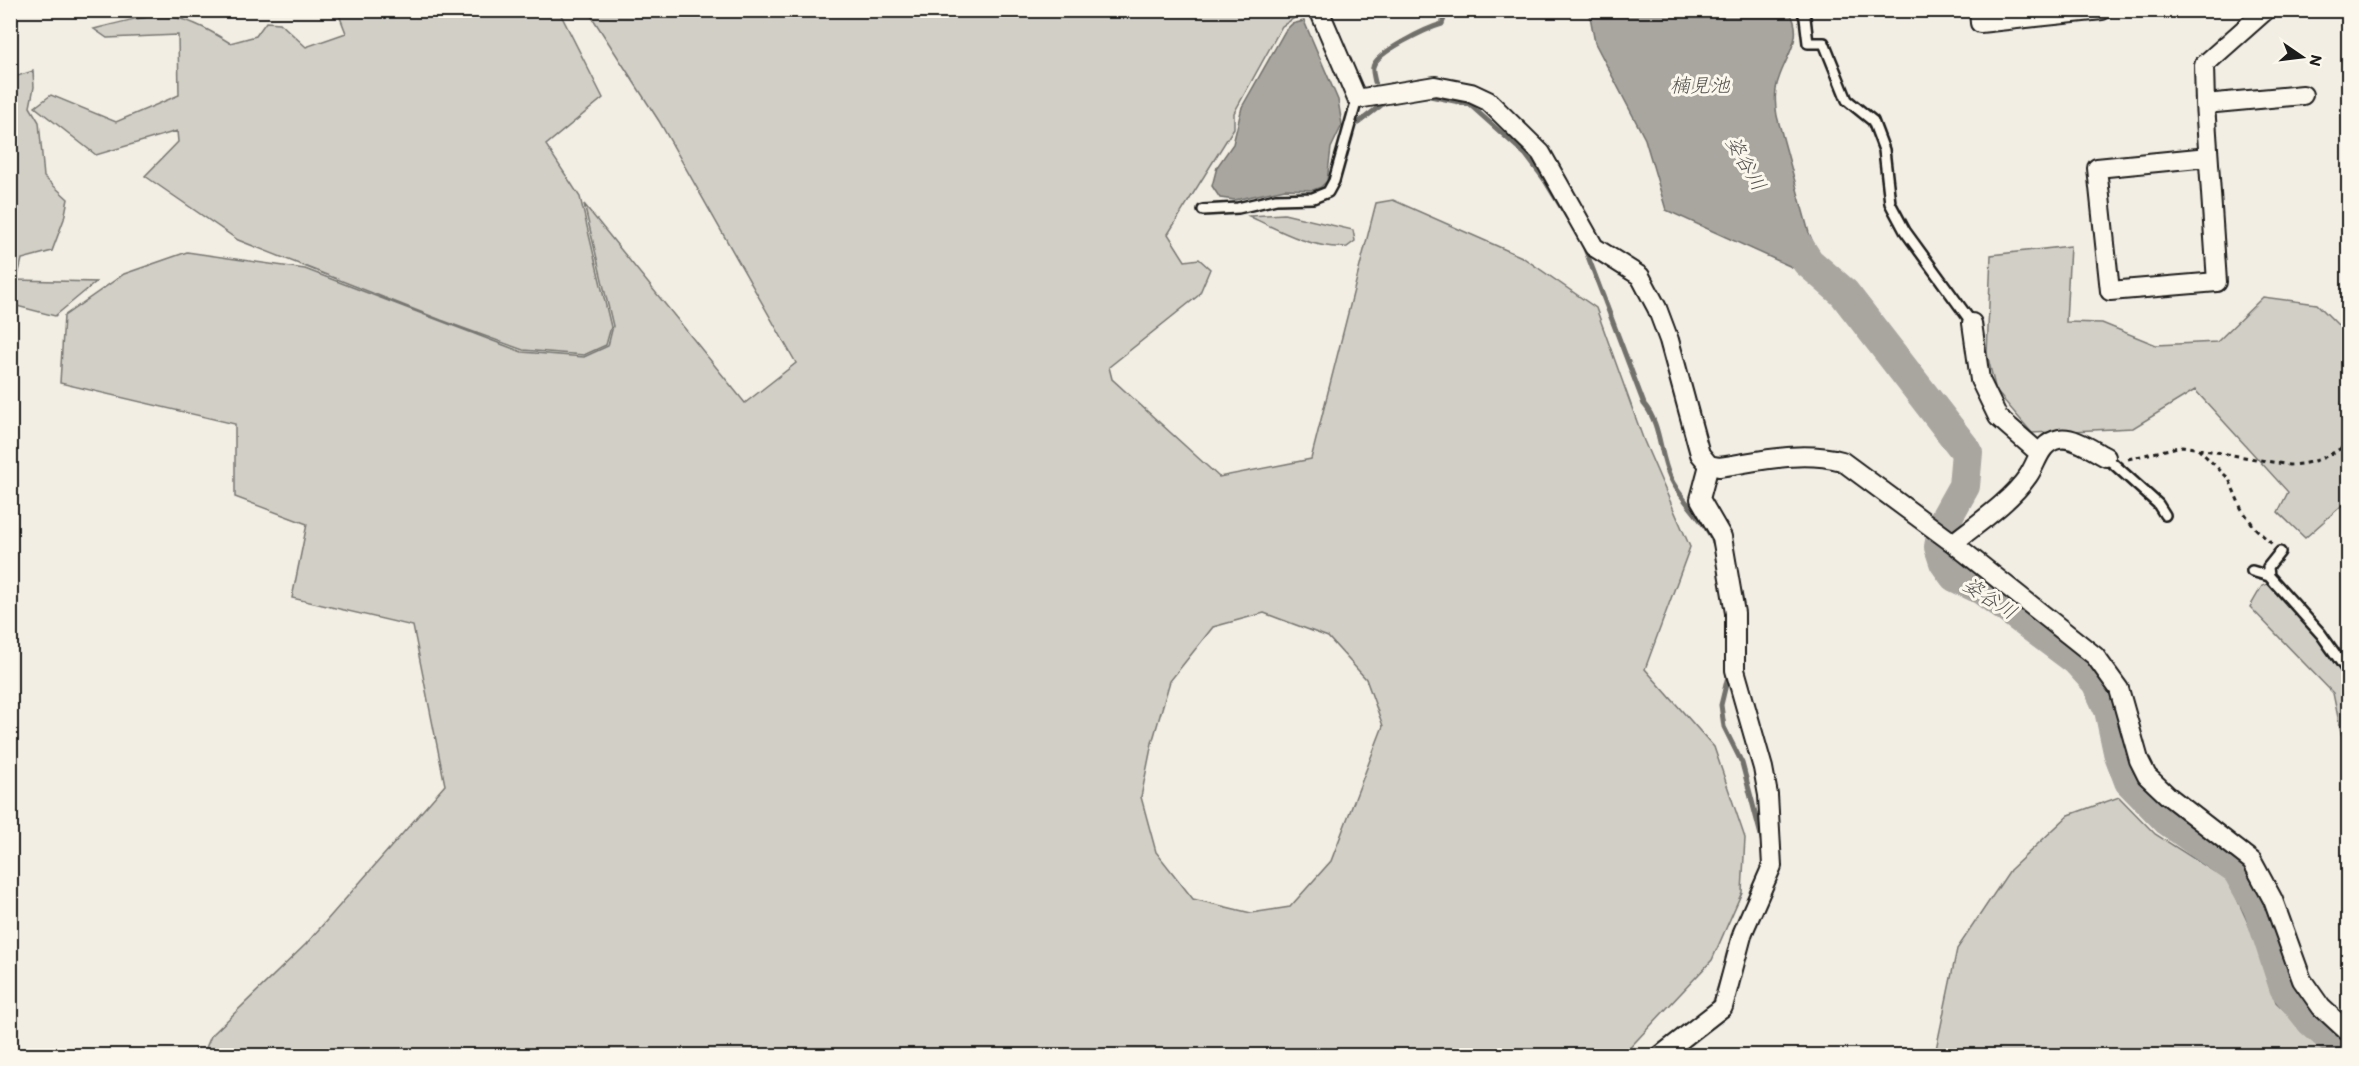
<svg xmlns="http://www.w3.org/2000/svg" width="2359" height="1066" font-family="Itim,'Klee One',sans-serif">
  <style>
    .green { fill: #d2cfc6; stroke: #777671; stroke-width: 1.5; fill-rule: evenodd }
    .water { fill: #a9a6a0; stroke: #716f6b; stroke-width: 1.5 }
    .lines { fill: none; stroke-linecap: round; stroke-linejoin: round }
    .stream { stroke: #716f6b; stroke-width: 5 }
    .river { stroke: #a9a6a0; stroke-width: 32 }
    .lane-casing { stroke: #1c1c1c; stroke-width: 14 }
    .street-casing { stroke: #1c1c1c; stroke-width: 22 }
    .path { stroke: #1c1c1c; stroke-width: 3; stroke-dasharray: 4.5 4.5; stroke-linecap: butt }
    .lane { stroke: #fbf7ec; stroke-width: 9 }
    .street { stroke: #fbf7ec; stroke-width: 18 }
    .labels { text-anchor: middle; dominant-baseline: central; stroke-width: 6; stroke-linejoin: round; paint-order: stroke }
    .water-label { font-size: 20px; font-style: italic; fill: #545351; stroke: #fbf7ec }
  </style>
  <rect width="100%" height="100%" fill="#f2eee4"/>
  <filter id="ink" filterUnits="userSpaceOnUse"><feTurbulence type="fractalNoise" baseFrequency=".0167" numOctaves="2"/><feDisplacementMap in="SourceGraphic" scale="12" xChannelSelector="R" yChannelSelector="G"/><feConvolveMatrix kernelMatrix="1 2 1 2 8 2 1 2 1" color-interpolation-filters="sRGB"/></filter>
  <g filter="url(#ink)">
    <!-- green -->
    <path class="green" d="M 340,11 L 559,11 L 603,98 L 546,145 L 580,197 L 611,327 L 606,345 L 584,355 L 523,350 L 441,320 L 238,240 L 145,176 L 178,142 L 177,131 L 96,155 L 35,107 L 51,95 L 116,122 L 179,95 L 178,35 L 107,38 L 94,29 C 156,13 174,7 230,43 L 256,36 L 266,22 L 280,23 L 306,47 L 346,33 L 338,12 Z
      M 588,11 L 1305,11 L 1282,26 L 1234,113 L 1234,128 L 1168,234 L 1185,261 L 1199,259 L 1210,269 L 1199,295 L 1109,367 L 1112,379 L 1219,477 L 1311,459 L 1376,203 L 1393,200 L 1522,257 L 1596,308 L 1644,441 L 1690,547 L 1645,669 L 1714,747 L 1745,838 L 1742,892 L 1712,960 L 1623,1055 L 203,1055 L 211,1036 L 306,944 L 445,785 L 413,626 L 292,598 L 307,524 L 235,497 L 235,424 L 60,383 L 64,316 L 124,274 L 187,252 L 305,269 L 522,352 L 584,357 L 608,346 L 613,326 L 584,204 L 745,403 L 796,363 L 659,121 ZM 1264,613 L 1328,637 L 1366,679 L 1383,726 L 1331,861 L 1290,907 L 1251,913 L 1193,899 L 1156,852 L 1141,797 L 1152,743 L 1170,681 L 1213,627 Z
      M 33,71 L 34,87 L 30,107 L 39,122 L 44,177 L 68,199 L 64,219 L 52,251 L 22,259 L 17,280 L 96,282 L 55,316 L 17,306 L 11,309 L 11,200 L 17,194 C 9,157 6,114 14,77 Z
      M 1284,214 L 1353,230 L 1355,241 L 1347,247 C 1314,250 1278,230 1249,216 Z
      M 2070,246 L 2066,322 L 2102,323 L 2156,345 L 2217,342 L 2263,297 L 2317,304 L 2348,335 L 2348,500 L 2305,538 L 2278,512 L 2288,492 L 2195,390 L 2133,428 L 2032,433 L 1996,391 L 1987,354 L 1991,255 Z
      M 2276,581 L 2348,676 L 2348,766 L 2333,693 L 2250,607 L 2262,586 Z
      M 2119,797 L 2155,834 L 2229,881 L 2257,943 L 2276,1002 L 2330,1055 L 1935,1054 L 1957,949 L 2010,870 L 2069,815 Z"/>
    <!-- water -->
    <path class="water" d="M 1589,11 L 1789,11 C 1805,36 1787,54 1779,78 C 1774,91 1775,103 1777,116 L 1809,233 L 1820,258 L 1805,273 L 1666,210 L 1645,139 L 1595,43 Z
      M 1304,21 L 1338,100 L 1342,125 L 1331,148 L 1327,181 L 1321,187 L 1313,190 L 1285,189 L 1235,200 L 1220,198 L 1212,186 L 1217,167 L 1233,144 L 1242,107 L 1285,31 L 1292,24 Z"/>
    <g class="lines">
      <!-- stream -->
      <path class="stream" d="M 1375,82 C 1374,77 1372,71 1373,67 C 1376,52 1428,28 1442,24 L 1447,10
        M 1430,96 L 1469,104 L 1526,155 L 1544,179 L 1569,220
        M 1358,123 L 1388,100
        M 1584,246 L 1644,404 C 1661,424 1659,453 1670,477 C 1682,503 1706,520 1716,547
        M 1729,672 L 1721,705 L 1724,727 L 1742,763 L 1763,843
        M 1727,958 L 1733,935
        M 1710,1008 L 1714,1004 L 1723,975"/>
      <!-- river -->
      <path class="river" d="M 1788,231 L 1808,262 L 1844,293 L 1967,452 L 1964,486 L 1945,520 L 1940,547 L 1945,562 L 1955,576 L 1982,589 L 2077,660 L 2097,682 L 2110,710 L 2119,752 L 2130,781 L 2168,820 L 2238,870 L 2259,907 L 2285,987 L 2312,1021 L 2348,1053"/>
      <defs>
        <path id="lane" d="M 1802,10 L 1805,18 L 1808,43 L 1824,43 L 1847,100 L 1873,121 L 1884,150 L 1890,203 L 1905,231 L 1972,323
          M 1203,210 L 1238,208 L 1276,199 L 1313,198 L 1328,192 L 1334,181 L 1357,99
          M 2106,457 L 2158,504 L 2165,515
          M 2252,571 L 2269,576 L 2321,634 L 2348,672
          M 2269,576 L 2268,567 L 2280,552"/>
        <path id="street" d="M 1319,10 L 1357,99 L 1435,86 L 1471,93 L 1488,101 L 1541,153 L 1594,247 L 1640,276 L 1657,308 L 1669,340 L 1700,454 L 1709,465 L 1719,467 C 1760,461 1801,450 1842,461 L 1953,543 L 2095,656 L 2119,689 L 2139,760 L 2147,776 L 2167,795 L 2252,861 L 2273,900 L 2302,980 L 2321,1007 L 2348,1032
          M 1979,10 L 1980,23 L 2102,10
          M 2266,10 L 2204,65 L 2205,104 L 2303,95
          M 2205,104 L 2217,282 L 2110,291 L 2097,168 L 2208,157
          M 1972,323 L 1980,380 L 1998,417 L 2038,452
          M 1953,543 C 1978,523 2010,502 2028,476 C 2038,462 2039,443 2059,439 C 2074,436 2094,451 2106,457
          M 1660,1056 L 1723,1007 L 1743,932 L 1772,866 L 1768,795 L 1763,768 L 1735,670 L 1735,613 L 1722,537 L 1700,499 L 1709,465"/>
      </defs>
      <!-- lane casing -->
      <use href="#lane" class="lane-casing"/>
      <!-- street casing -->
      <use href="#street" class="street-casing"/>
      <!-- path -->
      <path class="path" d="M 2198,449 L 2229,479 L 2241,508 L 2256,529 L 2272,544
        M 2128,459 L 2182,446 L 2289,465 C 2312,464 2330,457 2348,443"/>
      <!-- lane -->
      <use href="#lane" class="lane"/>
      <!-- street -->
      <use href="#street" class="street"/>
    </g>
  </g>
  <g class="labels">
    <!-- water labels -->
    <g class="water-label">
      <text x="1700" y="85">楠見池</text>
      <text transform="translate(1746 163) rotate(60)">姿谷川</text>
      <text transform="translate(1990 598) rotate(33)">姿谷川</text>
    </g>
  </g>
  <!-- margin -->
  <rect width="2359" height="1066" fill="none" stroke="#fbf7ec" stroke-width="36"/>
  <rect x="18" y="18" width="2323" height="1030" fill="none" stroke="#1c1c1c" stroke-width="2" filter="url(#ink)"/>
  <!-- north arrow -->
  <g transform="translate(2302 57) rotate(104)" stroke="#fbf7ec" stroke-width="4.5" paint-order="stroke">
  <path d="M0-4.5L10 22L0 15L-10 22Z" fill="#1c1c1c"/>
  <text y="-9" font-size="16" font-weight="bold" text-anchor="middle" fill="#1c1c1c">N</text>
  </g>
</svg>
